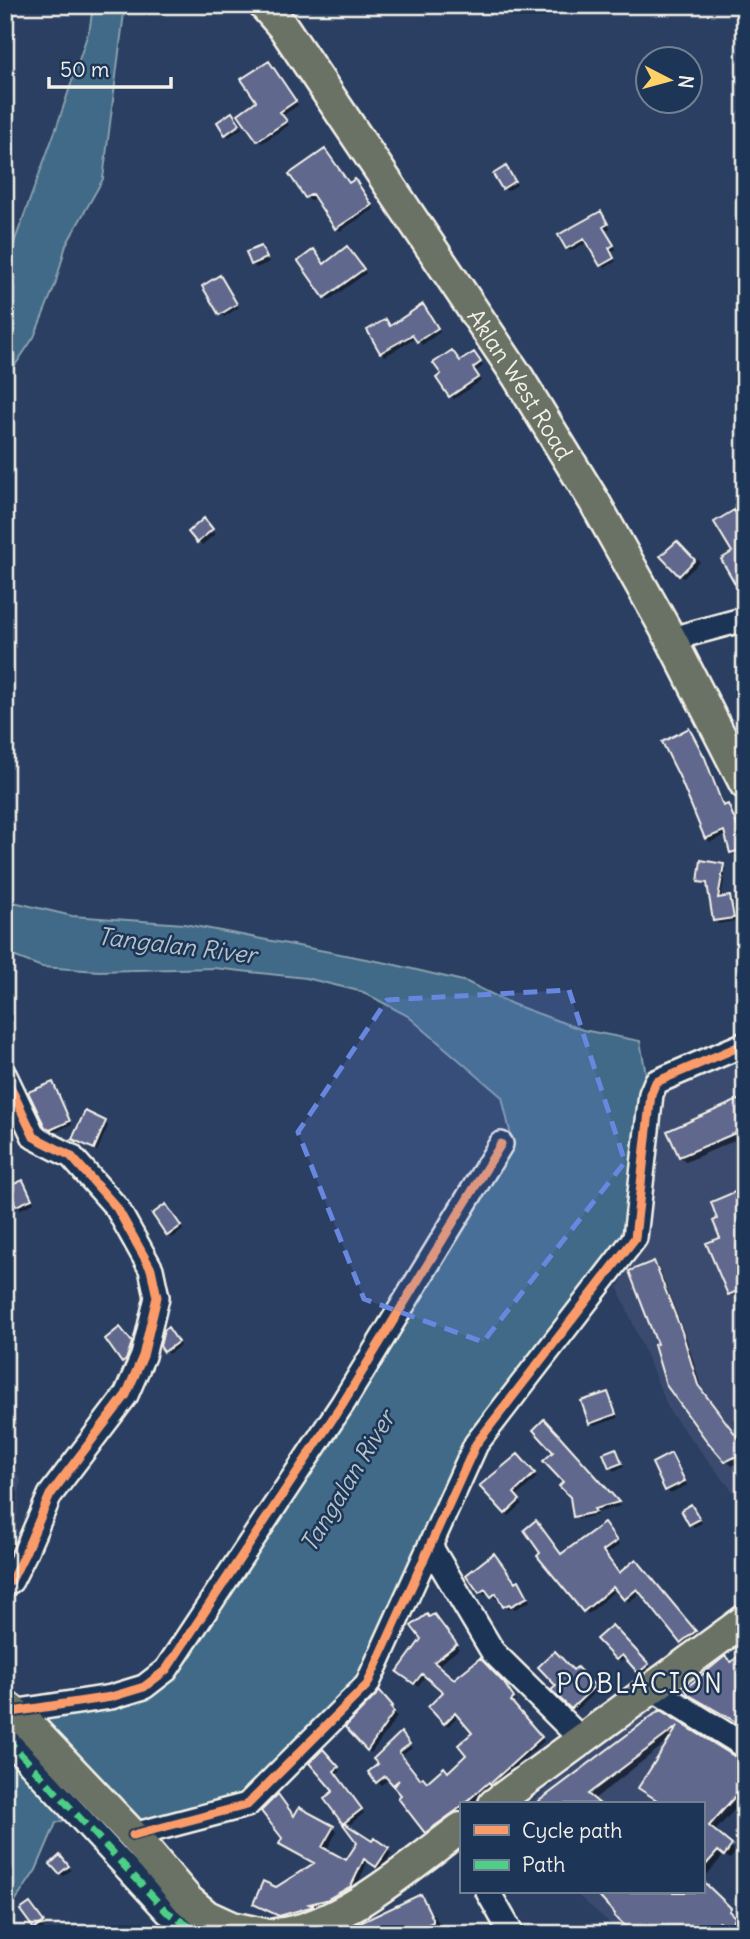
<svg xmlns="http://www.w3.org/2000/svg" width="750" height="1939" font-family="Delius,sans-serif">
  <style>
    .built { fill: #3b4b6f }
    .water { fill: #406a87; stroke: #88a0ae; stroke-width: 2 }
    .shadow { fill: #0007 }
    .building { fill: #61678e; stroke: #f4f1e8; stroke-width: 2 }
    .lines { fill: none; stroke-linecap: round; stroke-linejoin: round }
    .minor-casing { stroke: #f4f1e8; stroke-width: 28 }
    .major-casing { stroke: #f4f1e8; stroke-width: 35 }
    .minor { stroke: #1d3557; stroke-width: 23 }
    .major { stroke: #6a7165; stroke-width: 30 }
    .quiet { stroke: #4dcf88; stroke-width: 7; stroke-dasharray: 14 7; stroke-linecap: butt }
    .cycleway-casing { stroke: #1d3557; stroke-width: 13 }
    .cycleway { stroke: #fa9b69; stroke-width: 9 }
    .marked { fill: #6887de; fill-opacity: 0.2; stroke: #6887de; stroke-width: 5; stroke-dasharray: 14 9; stroke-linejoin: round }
    .labels { text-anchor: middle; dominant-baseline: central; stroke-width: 5; stroke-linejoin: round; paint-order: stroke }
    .street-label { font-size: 23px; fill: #f4f1e8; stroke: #1d3557 }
    .water-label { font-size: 24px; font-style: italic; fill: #b5c2c6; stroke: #1d3557 }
    .quarter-label { font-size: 26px; letter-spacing: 2px; fill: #f4f1e8; stroke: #1d3557 }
  </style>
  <rect width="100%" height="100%" fill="#2b3f62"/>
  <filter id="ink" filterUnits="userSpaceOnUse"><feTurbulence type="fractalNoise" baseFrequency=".0143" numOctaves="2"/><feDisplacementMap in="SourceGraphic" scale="14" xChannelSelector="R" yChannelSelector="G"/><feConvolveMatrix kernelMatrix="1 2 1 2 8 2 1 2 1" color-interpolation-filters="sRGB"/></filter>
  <g filter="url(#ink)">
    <!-- built -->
    <path class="built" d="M 745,1051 L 745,1507 L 670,1412 L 618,1288 L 647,1231 L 662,1086 Z
      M 5,1458 L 21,1479 L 11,1577 L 5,1575 Z
      M 663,1699 L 745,1749 L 745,1792 L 703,1839 L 703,1804 L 528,1804 Z
      M 574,1892 L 655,1892 L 619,1931 Z"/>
    <!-- water -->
    <path class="water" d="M 93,5 L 125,5 L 103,179 L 66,245 L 55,285 L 34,337 L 5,380 L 5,267 L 57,126 L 90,27 Z
      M 5,900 L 72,916 L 184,924 L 387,963 L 467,982 L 512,1004 L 583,1030 L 640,1041 L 647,1080 L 626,1239 L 469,1439 L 364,1678 L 239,1799 L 141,1831 L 91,1810 L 56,1823 L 36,1870 L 5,1916 L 5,1749 L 36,1715 L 161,1688 L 389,1348 L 511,1136 L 502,1097 L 408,1016 L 363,992 L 306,978 L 214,968 L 99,971 L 42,967 L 5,953 Z"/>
    <!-- shadow -->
    <path class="shadow" d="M 272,66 L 298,105 L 282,116 L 289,125 L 262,143 L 258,139 Z
      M 241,126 L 242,128 L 229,137 L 227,135 Z
      M 509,171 L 517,185 L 507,191 L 504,188 Z
      M 291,175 L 358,185 L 374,209 L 340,231 L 316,196 L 310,201 Z
      M 601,213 L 610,228 L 605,231 L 616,249 L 611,252 L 616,261 L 605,268 L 588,242 L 570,251 L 567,248 Z
      M 260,248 L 269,262 L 256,268 L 253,264 Z
      M 350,252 L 366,273 L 329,300 L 325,297 L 325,266 Z
      M 223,281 L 239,307 L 224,317 L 221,313 Z
      M 426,310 L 440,332 L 422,345 L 416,338 L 385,356 L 381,352 L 390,327 Z
      M 477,357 L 483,366 L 475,372 L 481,381 L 454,399 L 451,396 L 460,363 Z
      M 737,515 L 745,529 L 745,535 L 731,544 Z
      M 203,521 L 215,534 L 202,545 L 191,532 Z
      M 663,556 L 697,559 L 700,562 L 683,578 Z
      M 689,730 L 708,764 L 725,807 L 727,806 L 731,809 L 742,835 L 745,834 L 745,853 L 735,856 L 731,852 L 726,835 L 710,842 L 707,838 Z
      M 723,866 L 726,869 L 721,899 L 730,897 L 733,901 L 736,921 L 718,924 L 715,920 L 709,886 L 700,881 Z
      M 52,1084 L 72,1124 L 55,1132 L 50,1130 Z
      M 745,1099 L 745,1136 L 686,1162 L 680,1156 Z
      M 105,1123 L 108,1126 L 97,1151 L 74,1138 Z
      M 23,1182 L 34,1203 L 21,1209 L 17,1205 Z
      M 739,1195 L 745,1207 L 745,1290 L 731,1296 L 722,1239 Z
      M 169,1210 L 183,1230 L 172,1238 L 169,1235 Z
      M 654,1263 L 659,1268 L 687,1340 L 703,1393 L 745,1448 L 745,1460 L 732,1466 L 726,1460 L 660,1345 Z
      M 171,1332 L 180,1346 L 168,1354 L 165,1350 Z
      M 124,1333 L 134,1347 L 127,1365 L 123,1362 Z
      M 608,1394 L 611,1398 L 618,1418 L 594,1426 L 590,1423 Z
      M 544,1422 L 620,1506 L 595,1513 L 597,1515 L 579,1519 L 575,1516 L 571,1496 Z
      M 615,1450 L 624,1466 L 614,1471 L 611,1467 Z
      M 671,1456 L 687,1485 L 670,1493 L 666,1490 Z
      M 518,1457 L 537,1477 L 516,1497 L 522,1504 L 509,1516 L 481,1486 Z
      M 745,1486 L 745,1497 L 739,1491 Z
      M 5,1487 L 13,1488 L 18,1493 L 12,1556 L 5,1575 Z
      M 691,1506 L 702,1523 L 694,1527 L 691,1524 Z
      M 607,1529 L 619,1545 L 605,1556 L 619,1575 L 639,1565 L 698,1635 L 685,1645 L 641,1592 L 629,1602 L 617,1589 L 588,1614 L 539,1556 L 562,1556 Z
      M 468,1576 L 522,1586 L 530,1601 L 515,1609 L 513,1607 L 508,1609 L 500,1596 L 496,1599 L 494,1597 L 504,1589 L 489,1591 L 484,1595 Z
      M 437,1619 L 459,1649 L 437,1666 L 454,1681 L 507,1688 L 516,1702 L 513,1705 L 544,1741 L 471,1804 L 461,1804 L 461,1812 L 430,1835 L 401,1798 L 403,1796 L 390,1778 L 381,1785 L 378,1782 L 404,1738 L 412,1748 L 401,1756 L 421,1781 L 427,1784 L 448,1774 L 469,1756 L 474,1733 L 459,1715 L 448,1726 L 432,1709 L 445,1692 L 426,1675 L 418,1686 L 403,1675 Z
      M 612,1628 L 651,1668 L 643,1675 L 626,1657 L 621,1662 L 599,1639 Z
      M 731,1664 L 736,1720 L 734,1722 L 695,1698 Z
      M 577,1669 L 597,1691 L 576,1711 L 554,1690 Z
      M 380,1693 L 395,1710 L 393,1712 L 397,1717 L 371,1753 L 347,1727 Z
      M 660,1712 L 745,1765 L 745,1798 L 714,1832 L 736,1852 L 730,1859 L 724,1855 L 703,1879 L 703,1804 L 662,1804 L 640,1788 L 671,1739 L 593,1800 L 597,1804 L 537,1804 Z
      M 323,1751 L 341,1771 L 336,1775 L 364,1813 L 350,1824 L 342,1820 Z
      M 295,1818 L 333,1827 L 337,1831 L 326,1851 L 347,1862 L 372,1843 L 392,1853 L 380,1870 L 368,1861 L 355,1890 L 330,1904 L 313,1907 L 315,1910 L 284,1919 L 255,1903 L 316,1864 L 281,1843 Z
      M 60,1858 L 71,1870 L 63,1876 L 60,1873 Z
      M 703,1883 L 735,1914 L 733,1917 L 740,1924 L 732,1932 L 725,1926 L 720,1931 L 717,1929 L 712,1934 L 634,1934 L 636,1932 L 597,1892 L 703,1892 Z
      M 420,1896 L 447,1934 L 353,1934 Z
      M 33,1908 L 46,1926 L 39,1932 L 22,1911 Z"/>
    <!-- building -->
    <path class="building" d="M 269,61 L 296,101 L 280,112 L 287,121 L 257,141 L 238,114 L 256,101 L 241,79 Z
      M 232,112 L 240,124 L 225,135 L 217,122 Z
      M 325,149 L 349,183 L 355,179 L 372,205 L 335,229 L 312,194 L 305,198 L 289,174 Z
      M 506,166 L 515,181 L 502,189 L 493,174 Z
      M 601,211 L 608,224 L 603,227 L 614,245 L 609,248 L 614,258 L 600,266 L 584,239 L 566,249 L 558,235 Z
      M 261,246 L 267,258 L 251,265 L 246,252 Z
      M 347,246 L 364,269 L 324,298 L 298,261 L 314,249 L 324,264 Z
      M 220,275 L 237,304 L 219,315 L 202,286 Z
      M 423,304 L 438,328 L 417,342 L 412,335 L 380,353 L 367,330 L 386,319 L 390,326 Z
      M 452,350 L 460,361 L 474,352 L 481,362 L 473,368 L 479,377 L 449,397 L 436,378 L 441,374 L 433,363 Z
      M 734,510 L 745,528 L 738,534 L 745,545 L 745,601 L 721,559 L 732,552 L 714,522 Z
      M 204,518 L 213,529 L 197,543 L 188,532 Z
      M 677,541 L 695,560 L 679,576 L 660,556 Z
      M 689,728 L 705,758 L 723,806 L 728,804 L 741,834 L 745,833 L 745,849 L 730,853 L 724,831 L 705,839 L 679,776 L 662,742 Z
      M 701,860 L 724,864 L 718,898 L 730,896 L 734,918 L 713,921 L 707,883 L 698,882 Z
      M 53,1082 L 70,1121 L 50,1130 L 45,1127 L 28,1092 Z
      M 745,1097 L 745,1129 L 679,1157 L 667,1131 Z
      M 85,1111 L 106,1121 L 94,1149 L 72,1139 Z
      M 23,1180 L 32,1199 L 16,1206 L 7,1187 Z
      M 737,1191 L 745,1210 L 745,1288 L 728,1295 L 706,1243 L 720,1238 L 713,1221 L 717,1219 L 711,1202 Z
      M 166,1204 L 181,1226 L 167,1236 L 152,1214 Z
      M 654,1261 L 682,1332 L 698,1385 L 745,1447 L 745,1452 L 725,1462 L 706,1440 L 666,1385 L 654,1345 L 657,1344 L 629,1271 Z
      M 120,1327 L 132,1342 L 126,1360 L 122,1363 L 105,1339 Z
      M 168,1327 L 178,1342 L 164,1352 L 160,1346 L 164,1330 Z
      M 608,1392 L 616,1414 L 589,1424 L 581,1401 Z
      M 544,1419 L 558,1434 L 619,1502 L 594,1509 L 596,1512 L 573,1517 L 570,1497 L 559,1486 L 563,1482 L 543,1461 L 553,1452 L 533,1430 Z
      M 616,1448 L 622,1463 L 609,1468 L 603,1453 Z
      M 671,1453 L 685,1481 L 665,1491 L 652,1463 Z
      M 518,1454 L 535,1473 L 514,1493 L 520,1500 L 505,1514 L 479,1486 Z
      M 691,1504 L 700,1519 L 689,1525 L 681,1510 Z
      M 536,1520 L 561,1554 L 604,1523 L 617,1541 L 603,1551 L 619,1573 L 636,1559 L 696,1631 L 680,1643 L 637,1589 L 624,1600 L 613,1587 L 583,1612 L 537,1556 L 540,1553 L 524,1530 Z
      M 494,1553 L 515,1582 L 519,1580 L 528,1597 L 511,1606 L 509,1604 L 503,1607 L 496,1593 L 491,1597 L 485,1589 L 479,1593 L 466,1575 Z
      M 427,1614 L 429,1617 L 434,1614 L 457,1644 L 434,1662 L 454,1679 L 480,1658 L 504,1683 L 514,1698 L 511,1701 L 542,1737 L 490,1784 L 489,1782 L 457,1810 L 425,1833 L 398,1798 L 401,1795 L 394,1787 L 399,1780 L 393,1785 L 385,1776 L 376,1783 L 368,1772 L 378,1764 L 373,1759 L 401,1732 L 410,1744 L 399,1752 L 420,1779 L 423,1777 L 427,1782 L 444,1767 L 448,1772 L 466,1755 L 458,1745 L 472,1733 L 455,1713 L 444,1724 L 428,1707 L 443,1692 L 422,1674 L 414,1684 L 397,1672 L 421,1639 L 411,1626 Z
      M 612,1625 L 649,1664 L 638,1673 L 622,1655 L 616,1660 L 596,1639 Z
      M 555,1651 L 573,1670 L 577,1667 L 595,1686 L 571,1709 L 551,1690 L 556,1686 L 538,1667 Z
      M 745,1651 L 745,1727 L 689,1695 L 685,1689 L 725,1656 L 731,1662 Z
      M 380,1691 L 393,1706 L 391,1708 L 394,1712 L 367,1751 L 345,1727 Z
      M 660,1710 L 745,1763 L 745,1785 L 709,1826 L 732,1845 L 724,1856 L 718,1851 L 703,1868 L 703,1804 L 663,1804 L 638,1788 L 678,1726 L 588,1794 L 600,1804 L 535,1804 Z
      M 323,1749 L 339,1767 L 334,1771 L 362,1809 L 344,1823 L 372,1841 L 374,1838 L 389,1848 L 376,1867 L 364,1859 L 351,1886 L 326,1900 L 309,1904 L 314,1906 L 279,1916 L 253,1904 L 263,1881 L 276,1887 L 314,1863 L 279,1844 L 282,1838 L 261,1811 L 278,1794 L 294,1816 L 299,1807 L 334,1826 L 322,1847 L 346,1860 L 357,1843 L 324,1799 L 333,1791 L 309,1763 Z
      M 60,1855 L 69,1866 L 59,1874 L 50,1864 Z
      M 703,1881 L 731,1908 L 729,1911 L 736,1918 L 726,1928 L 719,1922 L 707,1934 L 635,1934 L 614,1916 L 615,1914 L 595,1892 L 703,1892 Z
      M 421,1894 L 433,1919 L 433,1922 L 421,1928 L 423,1934 L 337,1934 Z
      M 30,1903 L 44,1922 L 34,1929 L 20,1910 Z"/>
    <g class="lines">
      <defs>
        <path id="minor" d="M 671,639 L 745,619
          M 5,1076 L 34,1137 L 71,1156 L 117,1208 L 151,1269 L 157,1297 L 143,1356 L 126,1395 L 50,1495 L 25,1553 L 11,1581 L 5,1584
          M 430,1546 L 493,1652 L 582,1740
          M 653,1689 L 745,1746
          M 12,1712 L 111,1697 L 144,1687 L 166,1670 L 343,1403 L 501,1144
          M 5,1737 L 167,1912 L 201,1934
          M 133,1835 L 247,1805 L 367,1685 L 476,1444 L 635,1238 L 651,1094 L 656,1082 L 745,1044
          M 488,1892 L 512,1934"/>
        <g id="major">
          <path id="s1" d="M 264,5 L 284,28 L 518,377 L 594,501 L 671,639 L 745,784"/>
          <path d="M 5,1705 L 23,1719 L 133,1835 L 188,1900 L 207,1916 L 231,1927 L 264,1934"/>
          <path d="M 494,1804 L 745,1620"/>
          <path d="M 276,1934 C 339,1929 411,1865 461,1828"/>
        </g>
      </defs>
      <!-- minor casing -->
      <use href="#minor" class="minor-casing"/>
      <!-- major casing -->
      <use href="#major" class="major-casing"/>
      <!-- minor -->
      <use href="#minor" class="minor"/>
      <!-- major -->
      <use href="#major" class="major"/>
      <!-- quiet -->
      <path class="quiet" d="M 5,1737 L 167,1912 L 201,1934"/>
      <defs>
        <path id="cycleway" d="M 5,1076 L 34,1137 L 71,1156 L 117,1208 L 151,1269 L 157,1297 L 143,1356 L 126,1395 L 50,1495 L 25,1553 L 11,1581 L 5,1584
          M 12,1712 L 111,1697 L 144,1687 L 166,1670 L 343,1403 L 501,1144
          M 133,1835 L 247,1805 L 367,1685 L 476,1444 L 635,1238 L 651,1094 L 656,1082 L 745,1044"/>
      </defs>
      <!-- cycleway casing -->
      <use href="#cycleway" class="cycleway-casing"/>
      <!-- cycleway -->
      <use href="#cycleway" class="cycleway"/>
    </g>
  </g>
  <!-- marked area -->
  <path class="marked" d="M 569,990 L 625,1162 L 483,1342 L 364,1299 L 298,1132 L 387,1000 Z"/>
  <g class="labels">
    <!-- street labels -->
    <g class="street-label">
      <text stroke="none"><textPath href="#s1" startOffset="458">Aklan West Road</textPath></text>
    </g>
    <!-- water labels -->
    <g class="water-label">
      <text transform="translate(177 945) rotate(7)">Tangalan River</text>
      <text transform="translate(347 1481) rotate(-59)">Tangalan River</text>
    </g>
    <!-- quarter labels -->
    <g class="quarter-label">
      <text x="640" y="1683">POBLACION</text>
    </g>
  </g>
  <!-- margin -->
  <rect width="750" height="1939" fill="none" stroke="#1d3557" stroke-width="28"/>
  <rect x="14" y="14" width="722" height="1911" fill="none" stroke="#f4f1e8" stroke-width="2.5" filter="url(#ink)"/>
  <!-- legend -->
  <rect x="460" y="1802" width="245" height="91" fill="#1d3557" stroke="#738091" stroke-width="2"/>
  <rect x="474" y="1825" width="35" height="10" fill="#fa9b69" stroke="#738091" stroke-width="2"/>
  <text x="522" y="1838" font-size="21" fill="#f4f1e8">Cycle path</text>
  <rect x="474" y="1860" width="35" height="10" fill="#4dcf88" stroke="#738091" stroke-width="2"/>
  <text x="522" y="1872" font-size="21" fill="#f4f1e8">Path</text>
  <!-- north arrow -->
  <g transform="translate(669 80) rotate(96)"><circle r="33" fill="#1d3557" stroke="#738091" stroke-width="2"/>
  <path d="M0-5L12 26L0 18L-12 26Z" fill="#ffd166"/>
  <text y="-10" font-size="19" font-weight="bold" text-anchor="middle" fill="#f4f1e8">N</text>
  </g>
  <!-- scale -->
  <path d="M49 77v10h122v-10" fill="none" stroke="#f4f1e8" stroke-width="3.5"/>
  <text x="60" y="77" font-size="21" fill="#f4f1e8" stroke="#1d3557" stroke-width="5" paint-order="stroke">50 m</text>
</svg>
